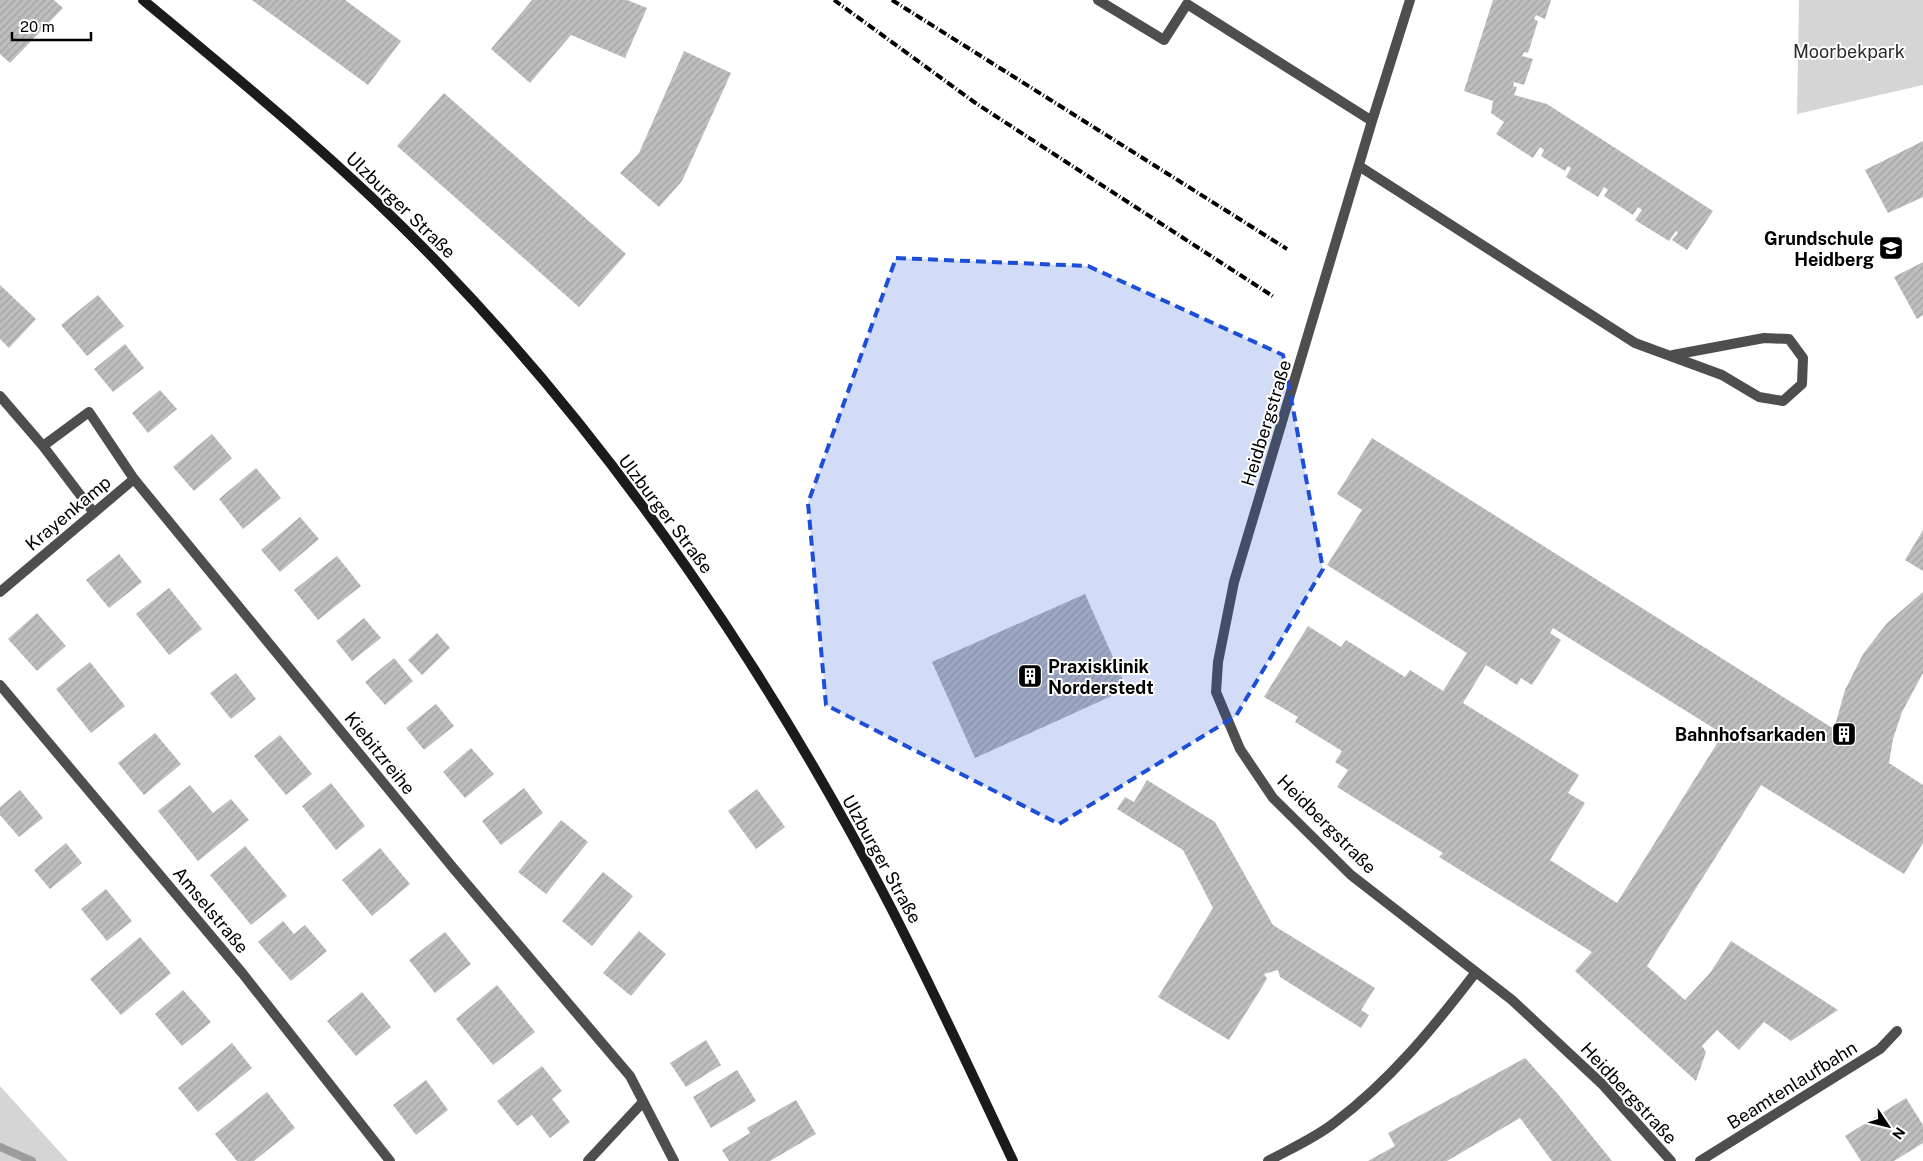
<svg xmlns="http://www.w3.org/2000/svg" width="1923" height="1161" font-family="'Public Sans',sans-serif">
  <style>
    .green { fill: #d5d5d5 }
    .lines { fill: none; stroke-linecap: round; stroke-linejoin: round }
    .stream { stroke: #9c9c9c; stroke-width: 8 }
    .building { fill: url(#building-hatch); fill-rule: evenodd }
    .street { stroke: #4e4e4e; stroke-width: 10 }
    .secondary { stroke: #1b1b1b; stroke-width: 10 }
    .rail { stroke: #000; stroke-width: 4; stroke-dasharray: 8 2.5 1 2.5; stroke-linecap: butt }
    .marked { fill: #1d4ed8; fill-opacity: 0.2; stroke: #1d4ed8; stroke-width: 4; stroke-dasharray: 10 6; stroke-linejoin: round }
    .labels { text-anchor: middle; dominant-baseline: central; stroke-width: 4; stroke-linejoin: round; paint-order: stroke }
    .park-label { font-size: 18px; fill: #2c2c2c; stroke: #fff }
    .street-label { font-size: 18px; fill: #000; stroke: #fff }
    .poi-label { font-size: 18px; font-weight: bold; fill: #000; stroke: #fff; text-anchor: end }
  </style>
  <defs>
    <pattern id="building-hatch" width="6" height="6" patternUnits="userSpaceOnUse" patternTransform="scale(1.25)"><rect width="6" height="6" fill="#bebebe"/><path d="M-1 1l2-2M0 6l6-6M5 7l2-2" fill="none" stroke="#a2a2a2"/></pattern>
  </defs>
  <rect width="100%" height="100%" fill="#fff"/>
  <!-- green -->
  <path class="green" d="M 1799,0 L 1923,0 L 1923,85 L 1797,114 Z
    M 0,1086 L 68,1161 L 0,1161 Z"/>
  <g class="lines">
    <!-- stream -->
    <path class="stream" d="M 0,1147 L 32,1161"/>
  </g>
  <!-- building -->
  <path class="building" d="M 0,0 L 54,0 L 63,8 L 10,63 L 0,54 Z
    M 252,0 L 345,0 L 401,41 L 368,85 Z
    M 532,0 L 627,0 L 647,8 L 625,58 L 571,35 L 530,83 L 491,49 Z
    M 1493,0 L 1551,0 L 1545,19 L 1536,15 L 1534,19 L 1538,21 L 1528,53 L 1524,52 L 1522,56 L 1533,59 L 1524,85 L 1514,82 L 1513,86 L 1517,87 L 1514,95 L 1547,104 L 1713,211 L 1687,250 L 1672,240 L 1678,233 L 1676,231 L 1669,241 L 1635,220 L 1642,210 L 1638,207 L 1633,215 L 1604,196 L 1608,190 L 1604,187 L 1598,197 L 1566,177 L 1571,168 L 1568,166 L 1565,171 L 1541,156 L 1544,150 L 1540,147 L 1533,158 L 1496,134 L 1504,122 L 1491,113 L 1493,101 L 1464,91 Z
    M 684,51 L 731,73 L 682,181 L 659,207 L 620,173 L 639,153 Z
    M 444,93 L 626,254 L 579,307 L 397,146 Z
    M 1923,141 L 1923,197 L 1888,213 L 1865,170 Z
    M 1923,262 L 1923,315 L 1917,319 L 1894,277 Z
    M 0,285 L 36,319 L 9,348 L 0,339 Z
    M 98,295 L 124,326 L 87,356 L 61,325 Z
    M 125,344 L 144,368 L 113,392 L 94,369 Z
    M 160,390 L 177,409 L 148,433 L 132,413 Z
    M 212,434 L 232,458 L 194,491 L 173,467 Z
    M 1372,438 L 1834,729 L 1845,690 L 1863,654 L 1887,623 L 1923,592 L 1923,673 L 1902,712 L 1893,739 L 1889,763 L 1923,785 L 1923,843 L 1904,874 L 1761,785 L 1647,966 L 1685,1000 L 1710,973 L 1731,941 L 1838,1010 L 1791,1041 L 1764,1022 L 1739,1050 L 1717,1030 L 1702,1046 L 1706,1052 L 1696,1081 L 1575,971 L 1592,952 L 1439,857 L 1443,853 L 1337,787 L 1348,770 L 1335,762 L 1342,751 L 1295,722 L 1298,717 L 1264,697 L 1308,626 L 1341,647 L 1346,640 L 1405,677 L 1410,670 L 1443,691 L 1467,653 L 1327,565 L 1362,510 L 1337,494 ZM 1553,628 L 1723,734 L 1617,903 L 1550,860 L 1585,803 L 1568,793 L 1579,775 L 1463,703 L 1486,665 L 1517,685 L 1521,678 L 1532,685 L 1561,640 L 1550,633 Z
    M 256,468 L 281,498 L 243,529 L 219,499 Z
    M 300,517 L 319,539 L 280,572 L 261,550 Z
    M 1923,530 L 1923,571 L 1905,560 Z
    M 119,554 L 142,582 L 109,608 L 86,580 Z
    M 337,556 L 361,586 L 318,620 L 294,590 Z
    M 169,588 L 202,629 L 169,655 L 136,614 Z
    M 1085,594 L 1127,689 L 975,758 L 932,662 Z
    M 37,613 L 66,646 L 37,671 L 8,639 Z
    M 364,618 L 381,638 L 352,661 L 336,641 Z
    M 437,633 L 450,648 L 422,675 L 408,660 Z
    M 394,658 L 413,681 L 385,705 L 365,682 Z
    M 90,662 L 125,706 L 91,733 L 56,689 Z
    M 236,673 L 256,699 L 231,719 L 210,693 Z
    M 436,704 L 454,726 L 424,750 L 406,728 Z
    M 155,733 L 181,764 L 144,795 L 118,763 Z
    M 280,735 L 312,774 L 286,795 L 254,756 Z
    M 471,748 L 494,774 L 465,798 L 443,772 Z
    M 1147,780 L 1215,822 L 1273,925 L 1375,988 L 1361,1010 L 1369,1015 L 1361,1028 L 1280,977 L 1278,970 L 1264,974 L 1267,979 L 1229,1040 L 1158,997 L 1213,908 L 1183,850 L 1117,809 L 1125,797 L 1134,802 Z
    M 331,783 L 365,826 L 336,850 L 302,806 Z
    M 190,785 L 213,813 L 231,799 L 249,820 L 198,861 L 158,811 Z
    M 524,788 L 543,813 L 501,845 L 482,821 Z
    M 757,789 L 785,827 L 756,849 L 728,811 Z
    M 20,790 L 43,818 L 19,837 L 0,815 L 0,807 Z
    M 561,820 L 588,842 L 546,894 L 518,872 Z
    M 66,843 L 82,863 L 50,889 L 34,870 Z
    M 245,846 L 287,896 L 251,925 L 210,875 Z
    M 380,848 L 410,884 L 372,916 L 342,880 Z
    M 603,872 L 633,896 L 592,946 L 562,921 Z
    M 106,889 L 132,921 L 107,941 L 81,909 Z
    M 283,921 L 294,934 L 305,925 L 327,951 L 291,981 L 258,942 Z
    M 639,931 L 666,954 L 631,996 L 603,973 Z
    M 445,932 L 471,964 L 435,993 L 409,960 Z
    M 140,937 L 171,973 L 121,1015 L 90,979 Z
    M 497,985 L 535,1032 L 493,1065 L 456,1019 Z
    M 183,990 L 211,1022 L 182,1046 L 155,1014 Z
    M 362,992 L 391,1027 L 356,1056 L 327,1021 Z
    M 706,1040 L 721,1065 L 686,1087 L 670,1063 Z
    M 232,1043 L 252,1068 L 198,1112 L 178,1088 Z
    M 1525,1058 L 1557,1093 L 1612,1161 L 1552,1161 L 1520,1118 L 1447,1161 L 1368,1161 L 1395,1146 L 1388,1133 Z
    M 542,1066 L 562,1091 L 552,1099 L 570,1122 L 550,1138 L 532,1115 L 517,1126 L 497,1101 Z
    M 737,1070 L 756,1101 L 711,1128 L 693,1097 Z
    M 426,1080 L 448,1110 L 416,1135 L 393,1105 Z
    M 267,1092 L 295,1128 L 254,1161 L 237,1161 L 215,1134 Z
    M 1906,1098 L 1923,1125 L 1923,1143 L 1894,1161 L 1861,1161 L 1845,1136 Z
    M 796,1100 L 816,1134 L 770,1161 L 729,1161 L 722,1150 L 750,1133 L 747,1128 Z"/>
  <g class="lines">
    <!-- street -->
    <path class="street" d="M 1098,0 L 1164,40 L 1187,4 L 1372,121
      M 1410,0 L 1372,121 L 1234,582 L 1218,662 L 1216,692 L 1240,749 L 1273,798 L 1351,875 L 1512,1000 L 1602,1084 L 1671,1161
      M 1359,166 L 1635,343 L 1722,375 L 1759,397 L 1783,401 L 1802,384 L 1803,358 L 1789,339 L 1764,338 L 1673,355
      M 0,396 L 43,446
      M 94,513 L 43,446 L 89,412 L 134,479 L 454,869 L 630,1076 L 674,1161
      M 0,592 L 134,479
      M 0,685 L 243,974 L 390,1161
      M 588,1161 L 643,1102
      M 1268,1161 C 1290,1149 1315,1138 1334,1123 C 1390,1081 1434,1027 1476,972
      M 1700,1161 L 1880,1049 L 1897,1031"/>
    <!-- secondary -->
    <path class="secondary" d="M 143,0 C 246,85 348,169 440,265 C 619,451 769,673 888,902 C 932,987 972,1074 1013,1161"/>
    <!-- rail -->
    <path class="rail" d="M 834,0 L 977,104 L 1274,297
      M 892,0 L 1287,249"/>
  </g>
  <!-- marked area -->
  <path class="marked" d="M 896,258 L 1088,266 L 1283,355 L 1323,569 L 1236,716 L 1059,824 L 826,705 L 808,503 Z"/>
  <!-- icons -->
  <defs>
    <symbol id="school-square" viewBox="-11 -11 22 22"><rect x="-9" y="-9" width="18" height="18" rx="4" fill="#000" stroke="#fff"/><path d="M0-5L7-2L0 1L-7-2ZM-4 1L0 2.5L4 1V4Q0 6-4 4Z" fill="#fff"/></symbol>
    <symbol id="building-square" viewBox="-11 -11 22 22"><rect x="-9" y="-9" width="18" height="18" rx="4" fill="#000" stroke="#fff"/><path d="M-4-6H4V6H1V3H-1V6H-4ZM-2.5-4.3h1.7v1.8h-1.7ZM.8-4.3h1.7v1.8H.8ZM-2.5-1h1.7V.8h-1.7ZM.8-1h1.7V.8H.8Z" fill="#fff"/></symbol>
  </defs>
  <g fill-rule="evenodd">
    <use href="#school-square" x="1877" y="234" width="28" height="28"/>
    <use href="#building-square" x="1016" y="662" width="28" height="28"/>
    <use href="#building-square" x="1830" y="720" width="28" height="28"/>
  </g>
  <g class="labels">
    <!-- park labels -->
    <g class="park-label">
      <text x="1849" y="51">Moorbekpark</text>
    </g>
    <!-- street labels -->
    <g class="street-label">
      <text transform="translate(401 205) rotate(44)">Ulzburger Straße</text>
      <text transform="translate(1266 423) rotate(-73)">Heidbergstraße</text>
      <text transform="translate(68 513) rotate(-40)">Krayenkamp</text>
      <text transform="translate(666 514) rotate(53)">Ulzburger Straße</text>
      <text transform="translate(380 753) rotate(51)">Kiebitzreihe</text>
      <text transform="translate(1327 824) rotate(45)">Heidbergstraße</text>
      <text transform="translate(882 859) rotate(61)">Ulzburger Straße</text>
      <text transform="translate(211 910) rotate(50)">Amselstraße</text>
      <text transform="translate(1792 1085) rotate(-32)">Beamtenlaufbahn</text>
      <text transform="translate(1629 1093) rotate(47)">Heidbergstraße</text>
    </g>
    <!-- poi labels -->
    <g class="poi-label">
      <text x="1874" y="238">Grundschule<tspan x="1874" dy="21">Heidberg</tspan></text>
      <text x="1048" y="666" text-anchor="start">Praxisklinik<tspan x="1048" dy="21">Norderstedt</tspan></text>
      <text x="1826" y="734">Bahnhofsarkaden</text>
    </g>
  </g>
  <!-- north arrow -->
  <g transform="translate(1888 1126) rotate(125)" stroke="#ffffff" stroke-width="4" paint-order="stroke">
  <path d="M0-4L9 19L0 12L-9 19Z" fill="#000000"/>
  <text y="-8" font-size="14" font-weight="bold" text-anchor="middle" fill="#000000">N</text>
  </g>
  <!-- scale -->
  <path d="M12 32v8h79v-8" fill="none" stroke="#000000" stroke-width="2.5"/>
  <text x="20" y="32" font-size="15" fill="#000000" stroke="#ffffff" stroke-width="4" paint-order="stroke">20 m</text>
</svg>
